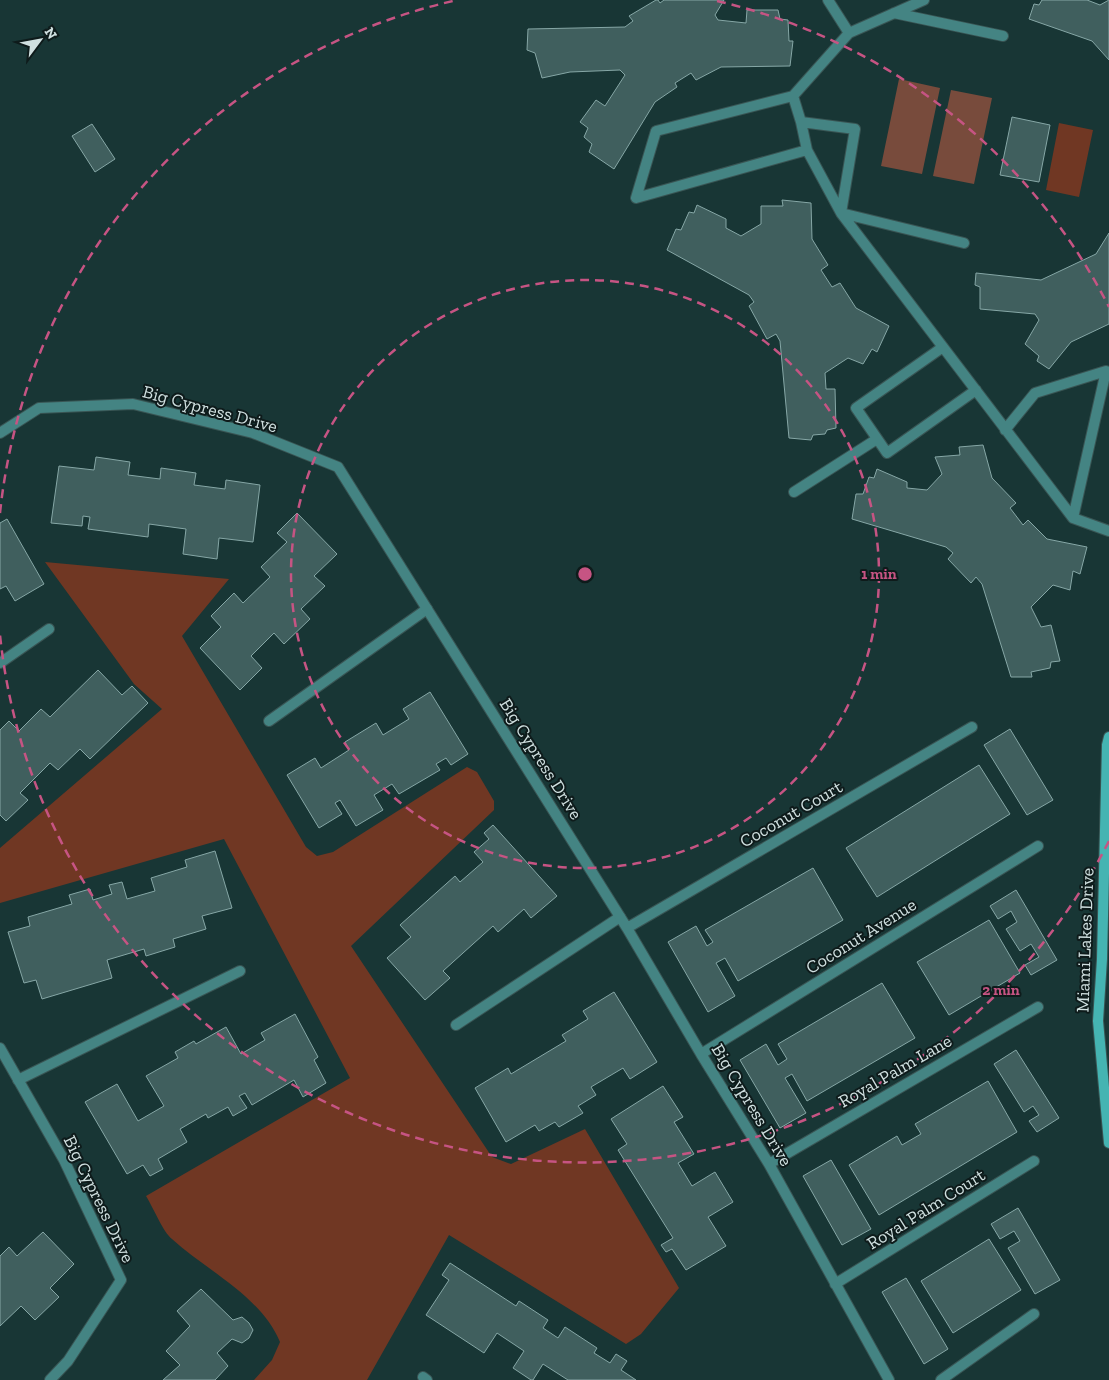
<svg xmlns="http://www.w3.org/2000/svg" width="1109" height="1380" font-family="'Zilla Slab',serif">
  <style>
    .green { fill: #784b3c }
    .water { fill: #703723 }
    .building { fill: #405f5e; stroke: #86a7a6 }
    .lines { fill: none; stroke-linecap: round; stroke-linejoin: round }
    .lane-casing { stroke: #395554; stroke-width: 12 }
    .street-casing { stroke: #395554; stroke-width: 12 }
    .secondary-casing { stroke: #395554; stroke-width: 12 }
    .lane { stroke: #448483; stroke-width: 10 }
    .street { stroke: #448483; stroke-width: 10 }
    .secondary { stroke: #45b4b2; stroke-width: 10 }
    .ring { fill: none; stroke: #c65483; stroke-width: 2.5; stroke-dasharray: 9 6 }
    .labels { text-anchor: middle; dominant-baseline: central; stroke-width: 4; stroke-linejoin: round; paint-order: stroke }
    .street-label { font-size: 18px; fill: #d0e0e0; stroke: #0e1b1b }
    .centre { fill: #c65483; stroke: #0e1b1b; stroke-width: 2.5 }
    .ring-label { font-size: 15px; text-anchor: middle; font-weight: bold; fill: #c65483; stroke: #0e1b1b; stroke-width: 4; stroke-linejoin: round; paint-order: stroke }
  </style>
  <rect width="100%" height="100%" fill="#183635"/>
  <!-- green -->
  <path class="green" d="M 899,79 L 940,88 L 922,174 L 881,166 Z
    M 951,90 L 992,98 L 974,184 L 933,176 Z"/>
  <!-- water -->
  <path class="water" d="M 1059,123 L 1093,130 L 1079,197 L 1046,190 Z
    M 45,562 L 229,579 L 182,636 L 306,847 L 317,856 L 333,852 L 467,767 L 477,772 L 494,801 L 494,810 L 351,946 L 492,1157 L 511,1164 L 585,1129 L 679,1288 L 641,1334 L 626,1344 L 449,1235 L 367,1380 L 254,1380 L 272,1360 L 280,1342 C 261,1296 207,1271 172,1239 C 163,1232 153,1207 146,1196 L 350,1078 L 224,839 L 0,903 L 0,848 L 162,709 L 134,684 Z"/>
  <!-- building -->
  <path class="building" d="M 656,0 L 658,0 L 660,3 L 664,0 L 724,0 L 715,15 L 718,20 L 746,23 L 747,10 L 778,10 L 780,19 L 788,20 L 789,41 L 793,41 L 790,66 L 721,67 L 696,80 L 691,73 L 675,83 L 677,87 L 655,102 L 614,169 L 589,152 L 592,144 L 584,137 L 588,128 L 580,122 L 596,100 L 605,106 L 625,75 L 620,70 L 570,72 L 542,78 L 535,53 L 527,50 L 528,29 L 625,27 L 633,21 L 629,16 Z
    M 1042,0 L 1087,0 L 1100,5 L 1109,0 L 1109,60 L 1092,41 L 1029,19 L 1034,4 L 1039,5 Z
    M 1012,117 L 1050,125 L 1039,182 L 1000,175 Z
    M 92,124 L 115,159 L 95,172 L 72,136 Z
    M 782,200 L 811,203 L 812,239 L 828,265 L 821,270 L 832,287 L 840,283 L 856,308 L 889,326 L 877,352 L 872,349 L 863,364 L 848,358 L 825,373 L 826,389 L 835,389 L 836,428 L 827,430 L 825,434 L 813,435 L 811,440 L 789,438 L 780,341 L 776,334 L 767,339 L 749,306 L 754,302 L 749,295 L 667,250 L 676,229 L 681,230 L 689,212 L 694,213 L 697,205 L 726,219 L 726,228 L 741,236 L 761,224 L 761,206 L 783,206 Z
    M 1109,233 L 1109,324 L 1071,342 L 1049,369 L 1037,361 L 1039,356 L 1025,344 L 1039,320 L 1035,314 L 980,309 L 980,287 L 975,285 L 976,273 L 1041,280 L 1096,254 Z
    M 983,445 L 992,478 L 1016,503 L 1010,508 L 1023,525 L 1028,520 L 1047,539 L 1087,547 L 1080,574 L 1073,571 L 1070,590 L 1053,585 L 1031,607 L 1041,627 L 1051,625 L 1060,661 L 1051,662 L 1050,668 L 1031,672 L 1032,677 L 1011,677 L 982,584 L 976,577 L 971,583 L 948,559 L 953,553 L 946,547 L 852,519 L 856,494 L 863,494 L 869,477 L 874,478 L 877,469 L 907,482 L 907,488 L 927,490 L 942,474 L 935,457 L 960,455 L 959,447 Z
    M 96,457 L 130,462 L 128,475 L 160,479 L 161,468 L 196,473 L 194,485 L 225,489 L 226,480 L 260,485 L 253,542 L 219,538 L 217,559 L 183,554 L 186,529 L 149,524 L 148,537 L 88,529 L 90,517 L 83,516 L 82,526 L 51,523 L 59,466 L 94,470 Z
    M 297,513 L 337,554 L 314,576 L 325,586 L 301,609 L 310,619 L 284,644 L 274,633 L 251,656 L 262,668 L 240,690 L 200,648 L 221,627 L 211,616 L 234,593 L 243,603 L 270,577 L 261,567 L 287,542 L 277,533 Z
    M 7,519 L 44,584 L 15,601 L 6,586 L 0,589 L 0,523 Z
    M 98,670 L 122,695 L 132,686 L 148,703 L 90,759 L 80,749 L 58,770 L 50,763 L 20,793 L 28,800 L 6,821 L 0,815 L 0,730 L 9,721 L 19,731 L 41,709 L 50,717 Z
    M 430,692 L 468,754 L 451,765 L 446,758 L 436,764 L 440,770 L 399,794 L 392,784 L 374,795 L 383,810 L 356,826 L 340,800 L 335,803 L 342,814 L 319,828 L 287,775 L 315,758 L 321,768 L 349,750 L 345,742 L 376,723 L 383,735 L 409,719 L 403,709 Z
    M 1010,729 L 1053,800 L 1027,815 L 984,745 Z
    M 979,765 L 1010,814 L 877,897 L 846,848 Z
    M 493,825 L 557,896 L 531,918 L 524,909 L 498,932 L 493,926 L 443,971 L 450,978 L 425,1000 L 387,958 L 411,937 L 400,925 L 455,876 L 460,882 L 483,862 L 474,852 L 489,839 L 484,833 Z
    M 215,851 L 232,908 L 202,916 L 206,929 L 173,939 L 175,947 L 146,956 L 144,949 L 107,960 L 112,978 L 42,999 L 36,980 L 24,983 L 8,932 L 30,926 L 28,917 L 72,904 L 69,895 L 90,889 L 93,900 L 112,894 L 109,885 L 122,882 L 127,899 L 155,891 L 151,878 L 187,867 L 185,860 Z
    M 813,868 L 843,920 L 738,981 L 725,958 L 716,963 L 735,996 L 708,1012 L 668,942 L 696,926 L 707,946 L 713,942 L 705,930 Z
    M 1016,890 L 1057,960 L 1031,975 L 1025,965 L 1039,957 L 1031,944 L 1020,951 L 1006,929 L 1017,922 L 1011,911 L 998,919 L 990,906 Z
    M 989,920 L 1020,973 L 949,1015 L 917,962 Z
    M 882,983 L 915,1038 L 807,1101 L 792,1074 L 785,1078 L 806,1113 L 780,1128 L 740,1060 L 766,1044 L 778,1065 L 787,1059 L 778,1044 Z
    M 614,992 L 657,1062 L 630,1079 L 623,1068 L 591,1087 L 596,1095 L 578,1106 L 583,1113 L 559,1127 L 555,1122 L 539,1131 L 535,1125 L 506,1142 L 475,1088 L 508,1068 L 511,1074 L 566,1041 L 562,1035 L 588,1019 L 583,1011 Z
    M 295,1014 L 318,1057 L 314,1060 L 326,1083 L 303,1097 L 294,1080 L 252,1105 L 245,1093 L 239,1096 L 247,1108 L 233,1116 L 228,1107 L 208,1118 L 206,1114 L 180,1129 L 187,1142 L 158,1159 L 163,1169 L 150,1176 L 143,1165 L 127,1174 L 85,1102 L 117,1084 L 138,1121 L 164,1106 L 146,1076 L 178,1058 L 175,1052 L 194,1041 L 196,1044 L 226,1027 L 241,1054 L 265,1040 L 261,1033 Z
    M 1016,1050 L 1059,1118 L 1037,1132 L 1029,1121 L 1039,1115 L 1033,1106 L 1024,1112 L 994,1064 Z
    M 988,1081 L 1017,1132 L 879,1215 L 849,1165 L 897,1136 L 902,1145 L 921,1134 L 915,1124 Z
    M 663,1086 L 683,1117 L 674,1122 L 694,1154 L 678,1163 L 692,1186 L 715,1172 L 733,1202 L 708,1217 L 726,1246 L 686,1270 L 672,1249 L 666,1252 L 661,1245 L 673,1238 L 618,1150 L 627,1144 L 611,1119 Z
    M 831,1160 L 871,1229 L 842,1245 L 803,1176 Z
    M 1018,1208 L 1060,1280 L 1035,1294 L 1008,1248 L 1020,1241 L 1014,1231 L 1000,1239 L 991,1224 Z
    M 43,1232 L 74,1264 L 50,1288 L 59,1297 L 35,1320 L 21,1306 L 0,1326 L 0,1256 L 9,1247 L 17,1256 Z
    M 989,1239 L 1021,1290 L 953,1333 L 921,1281 Z
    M 450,1263 L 516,1306 L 519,1301 L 548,1320 L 543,1328 L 558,1338 L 565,1327 L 597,1348 L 594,1353 L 610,1363 L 616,1354 L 627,1361 L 621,1370 L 636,1380 L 568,1380 L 543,1364 L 533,1380 L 531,1380 L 513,1368 L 524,1351 L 497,1333 L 484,1353 L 426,1315 L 449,1280 L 442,1275 Z
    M 906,1278 L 948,1349 L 924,1364 L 882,1292 Z
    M 201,1289 L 233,1320 L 242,1317 L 249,1323 L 253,1330 L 249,1338 L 242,1343 L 232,1339 L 217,1353 L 228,1366 L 215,1380 L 163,1380 L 180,1365 L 166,1351 L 190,1326 L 177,1311 Z"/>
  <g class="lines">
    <defs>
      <path id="lane" d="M 828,0 L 849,33
        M 894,13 L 1003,36
        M 793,96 L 801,122 L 807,150 L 636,198 L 656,131 Z
        M 793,96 L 849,33 L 924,0
        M 801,122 L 855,129 L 841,213 L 1073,518 L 1109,531
        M 807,150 L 841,213 L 964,243
        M 943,347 L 856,408 L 887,453 L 976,390
        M 1005,430 L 1035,393 L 1106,371 L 1073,518
        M 794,492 L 877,439
        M 0,663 L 49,629
        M 269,721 L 427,609
        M 456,1025 L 620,917
        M 18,1080 L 240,971"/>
      <path id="street" d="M 0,433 L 39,408 L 133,404 L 253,433 L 338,467 L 627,928 L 701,1054 L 769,1164 L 889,1380
        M 627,928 L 972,727
        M 0,1048 L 64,1160 L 121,1280 L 68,1361 L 50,1380
        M 701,1054 L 1038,846
        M 769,1164 L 1038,1007
        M 835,1284 L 1034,1161
        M 423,1377 L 427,1380
        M 941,1380 L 1034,1314"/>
      <path id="secondary" d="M 1109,737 L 1107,745 L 1102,959 L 1098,1021 L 1109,1143"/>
    </defs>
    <!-- lane casing -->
    <use href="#lane" class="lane-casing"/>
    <!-- street casing -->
    <use href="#street" class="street-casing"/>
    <!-- secondary casing -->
    <use href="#secondary" class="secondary-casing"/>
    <!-- lane -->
    <use href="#lane" class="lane"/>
    <!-- street -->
    <use href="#street" class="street"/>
    <!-- secondary -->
    <use href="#secondary" class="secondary"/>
  </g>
  <!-- distance rings -->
  <g class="ring">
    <circle cx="585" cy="574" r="294"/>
    <path d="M1109 841A588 588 0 0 1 0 635M0 513A588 588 0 0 1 453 1M717 1A588 588 0 0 1 1109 307"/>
  </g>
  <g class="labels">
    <!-- street labels -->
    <g class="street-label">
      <text transform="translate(210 409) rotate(15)">Big Cypress Drive</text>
      <text transform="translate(541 759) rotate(58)">Big Cypress Drive</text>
      <text transform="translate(791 814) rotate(-30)">Coconut Court</text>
      <text transform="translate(861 936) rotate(-32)">Coconut Avenue</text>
      <text transform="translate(1085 940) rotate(-88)">Miami Lakes Drive</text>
      <text transform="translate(895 1071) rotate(-30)">Royal Palm Lane</text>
      <text transform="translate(752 1105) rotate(59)">Big Cypress Drive</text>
      <text transform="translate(99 1199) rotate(64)">Big Cypress Drive</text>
      <text transform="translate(926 1209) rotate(-32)">Royal Palm Court</text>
    </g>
  </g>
  <circle cx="585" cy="574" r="8" class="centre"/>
  <g class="ring-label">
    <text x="879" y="579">1 min</text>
    <text x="1001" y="995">2 min</text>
  </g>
  <!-- north arrow -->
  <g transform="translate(40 40) rotate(58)" stroke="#0e1b1b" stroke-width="4" paint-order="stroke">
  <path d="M0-4L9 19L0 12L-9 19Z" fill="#d0e0e0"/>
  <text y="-8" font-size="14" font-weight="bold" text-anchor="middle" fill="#d0e0e0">N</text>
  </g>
</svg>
